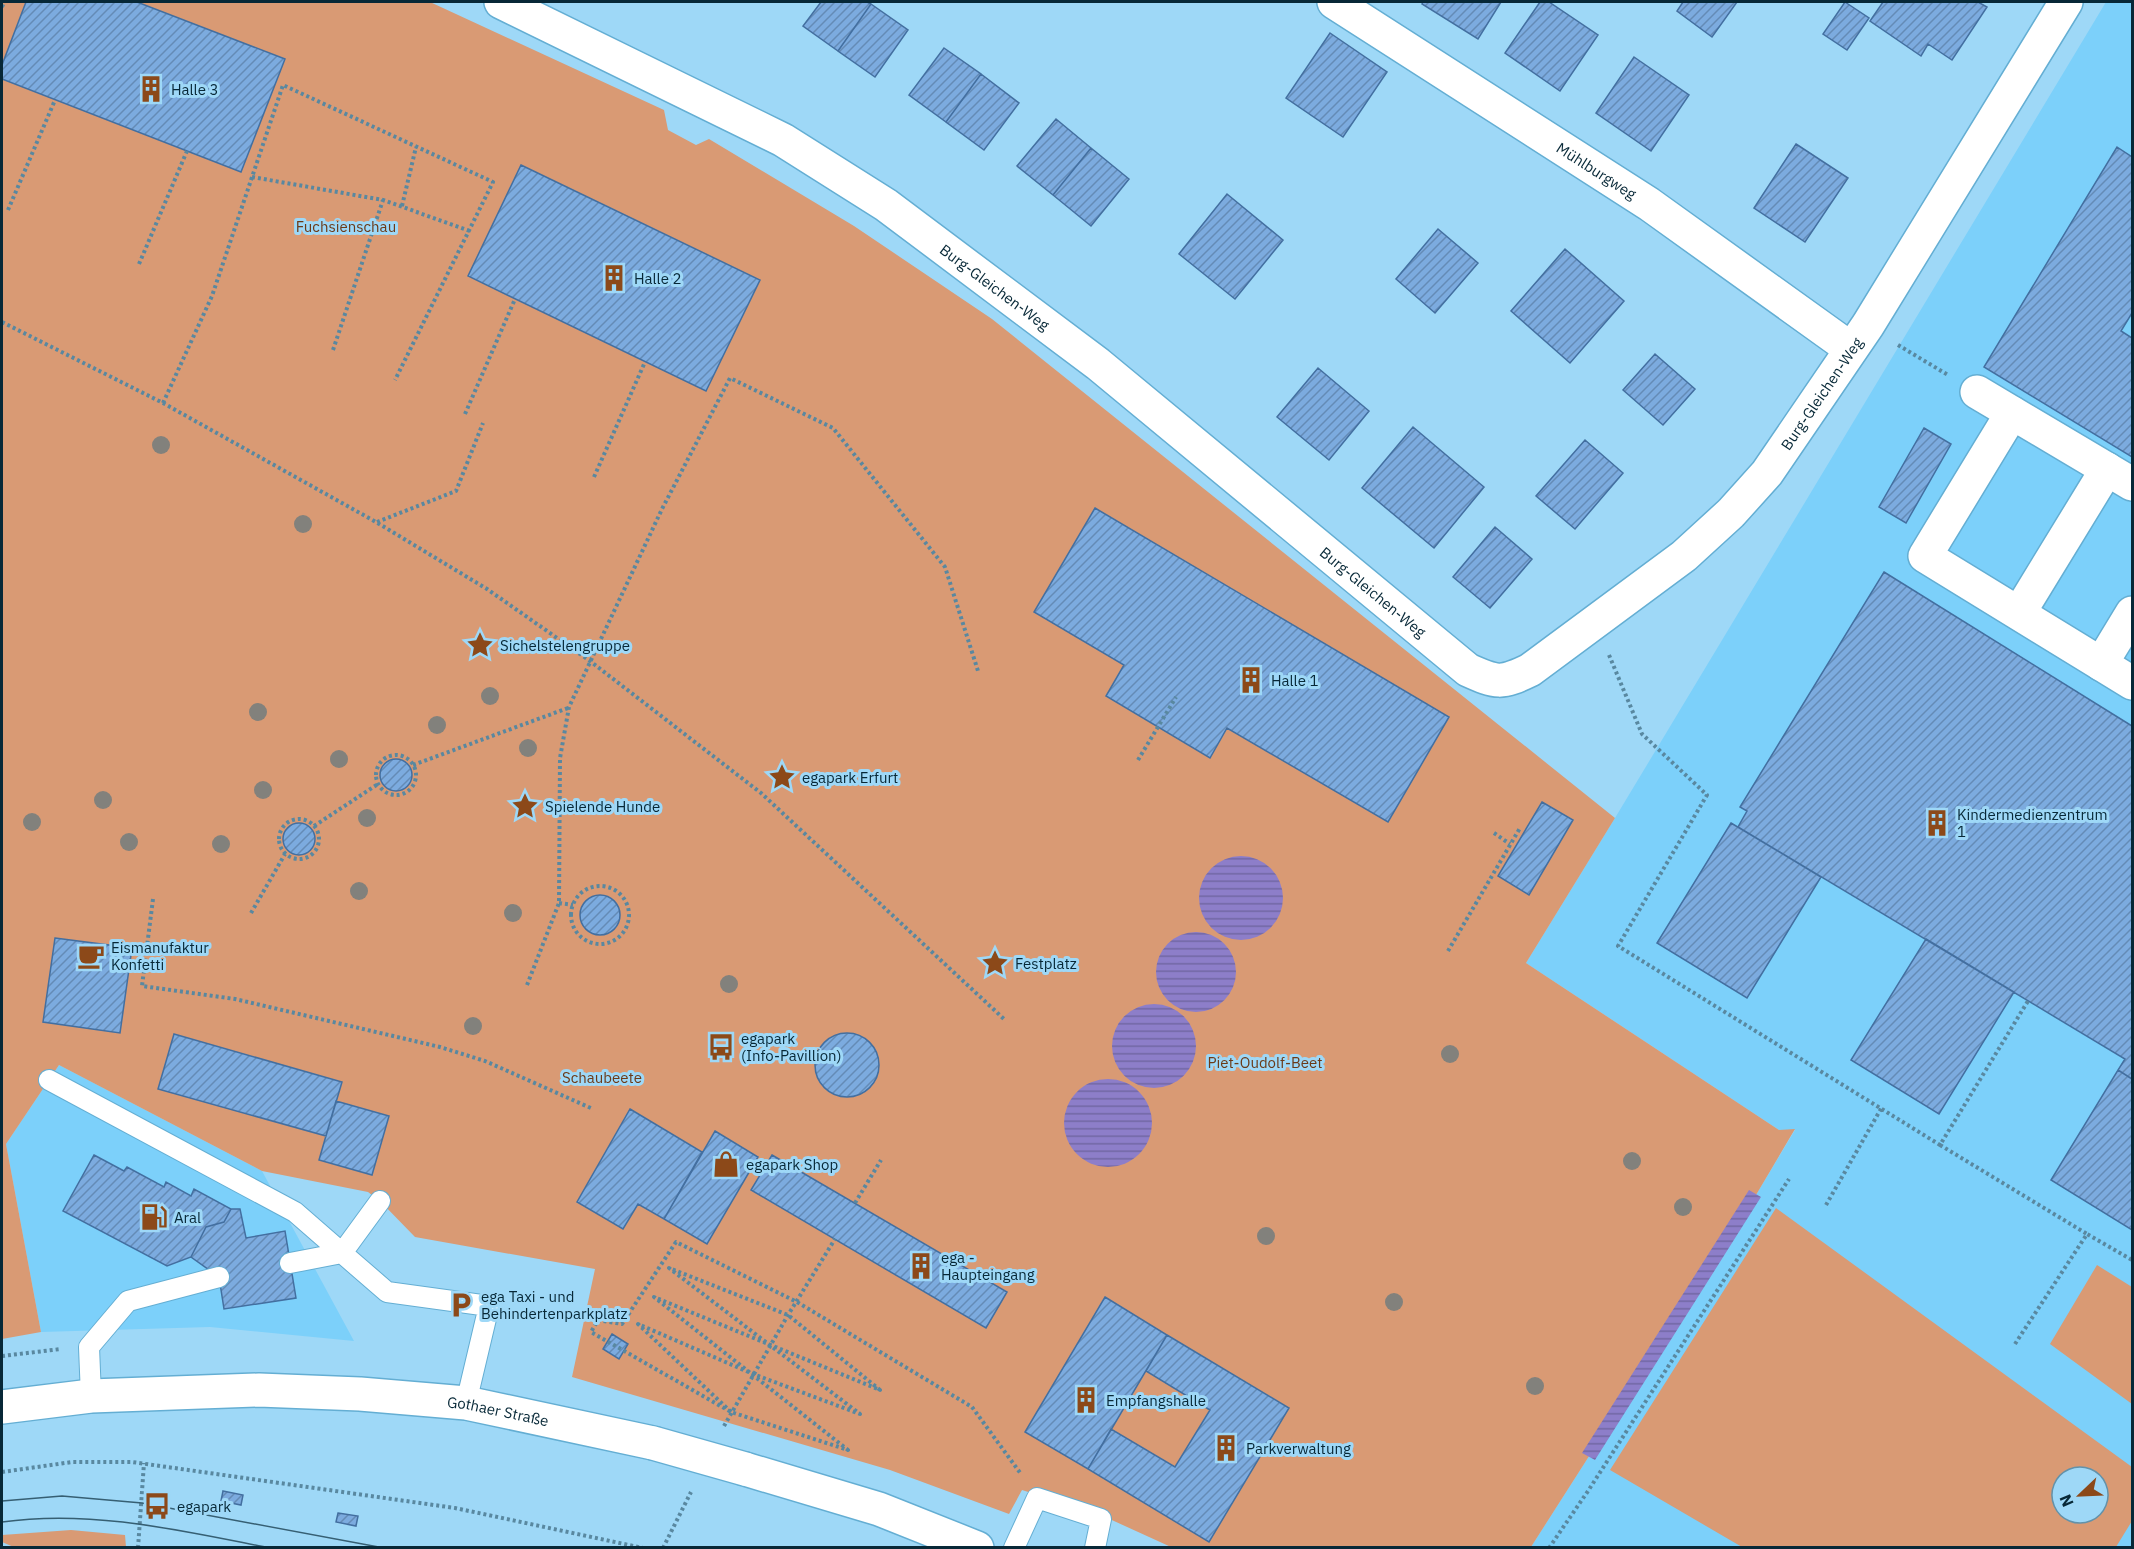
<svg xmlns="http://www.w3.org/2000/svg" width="2134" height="1549" font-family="'IBM Plex Sans',sans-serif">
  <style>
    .built { fill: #7cd0fa; fill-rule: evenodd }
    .green { fill: #d99a74; fill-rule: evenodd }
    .water { fill: url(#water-rules) }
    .building { fill: url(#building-hatch); stroke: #436fa0; stroke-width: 1.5 }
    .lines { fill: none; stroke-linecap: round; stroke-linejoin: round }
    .lane-casing { stroke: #64aed3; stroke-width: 22 }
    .street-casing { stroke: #64aed3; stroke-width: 36 }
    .secondary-casing { stroke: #64aed3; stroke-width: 36 }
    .path { stroke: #5988a0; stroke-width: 4; stroke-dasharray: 3 3; stroke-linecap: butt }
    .lane { stroke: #fff; stroke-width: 20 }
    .street { stroke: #fff; stroke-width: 33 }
    .secondary { stroke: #fff; stroke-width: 33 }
    .tram { stroke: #365f73; stroke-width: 1.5 }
    .secondary-bridge-casing { stroke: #64aed3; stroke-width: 36; stroke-linecap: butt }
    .secondary-bridge { stroke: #fff; stroke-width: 33 }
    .tree { fill: #82817c }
    .labels { text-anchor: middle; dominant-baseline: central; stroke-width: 6; stroke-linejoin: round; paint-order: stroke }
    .poi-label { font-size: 15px; fill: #072837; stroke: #9ed8f7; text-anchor: start }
    .street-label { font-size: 15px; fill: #072837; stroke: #9ed8f7 }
    .park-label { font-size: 15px; fill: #6b3a18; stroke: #9ed8f7 }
  </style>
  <defs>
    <pattern id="water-rules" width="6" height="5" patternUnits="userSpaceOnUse" patternTransform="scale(1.5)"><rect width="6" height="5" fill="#8d7ec9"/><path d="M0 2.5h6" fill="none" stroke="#7167a4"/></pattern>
    <pattern id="building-hatch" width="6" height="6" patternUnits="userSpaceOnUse" patternTransform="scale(1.5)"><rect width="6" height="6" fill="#7cabdf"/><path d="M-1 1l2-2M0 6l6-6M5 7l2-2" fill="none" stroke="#648bb6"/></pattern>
  </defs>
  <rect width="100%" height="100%" fill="#9ed8f7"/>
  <!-- built -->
  <path class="built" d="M 2106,2 L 2132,2 L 2132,1547 L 1531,1547 L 1756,1195 L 1795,1130 L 1779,1130 L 1526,963 L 1615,818 ZM 2062,1477 L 2098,1477 L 2098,1513 L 2062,1513 Z
    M 59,1065 L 262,1171 L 354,1341 L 210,1327 L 41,1332 L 6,1144 Z"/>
  <!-- green -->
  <path class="green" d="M 2,2 L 430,2 L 664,110 L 668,130 L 696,145 L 709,139 L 854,226 L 992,319 L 1615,818 L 1526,963 L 1779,1130 L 1795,1129 L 1756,1195 L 1531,1547 L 1171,1547 L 1103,1516 L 1022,1490 L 1009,1514 L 890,1470 L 572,1377 L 595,1269 L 415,1237 L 380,1201 L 368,1192 L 262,1171 L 59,1065 L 6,1144 L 41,1332 L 2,1339 Z
    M 1776,1208 L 2132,1467 L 2132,1521 L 2116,1547 L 1742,1547 L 1610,1470 ZM 2062,1477 L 2098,1477 L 2098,1513 L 2062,1513 Z
    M 2097,1265 L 2132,1287 L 2132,1404 L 2050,1344 Z
    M 71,1530 L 125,1535 L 126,1547 L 16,1548 L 2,1542 L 2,1535 Z"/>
  <!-- water -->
  <path class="water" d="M1199 898a42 42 0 1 1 84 0a42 42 0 1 1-84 0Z
    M1156 972a40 40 0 1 1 80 0a40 40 0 1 1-80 0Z
    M1112 1046a42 42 0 1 1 84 0a42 42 0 1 1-84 0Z
    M1064 1123a44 44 0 1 1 88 0a44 44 0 1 1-88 0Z
    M 1749,1190 L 1761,1197 L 1595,1460 L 1582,1453 Z"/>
  <!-- building -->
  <path class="building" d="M 26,2 L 137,2 L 285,59 L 241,172 L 2,79 L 2,65 Z
    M 821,2 L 867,2 L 871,4 L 838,51 L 803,26 Z
    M 1423,2 L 1501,2 L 1478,39 L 1422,4 Z
    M 1540,2 L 1549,2 L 1598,35 L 1560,91 L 1505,53 Z
    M 1683,2 L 1737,2 L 1712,37 L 1677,11 Z
    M 1845,2 L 1869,18 L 1847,50 L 1823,34 Z
    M 1883,2 L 1978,2 L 1987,7 L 1952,60 L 1928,44 L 1921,56 L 1870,21 Z
    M 871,4 L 908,30 L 875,77 L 838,51 Z
    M 1330,33 L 1387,72 L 1343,137 L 1286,98 Z
    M 944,48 L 981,74 L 946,122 L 909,95 Z
    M 1634,57 L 1689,95 L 1651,151 L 1596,113 Z
    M 981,74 L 1019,103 L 984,150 L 946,122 Z
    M 1056,119 L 1091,148 L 1053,195 L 1017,166 Z
    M 1796,144 L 1848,178 L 1805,242 L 1754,208 Z
    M 2117,147 L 2132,157 L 2132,313 L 2121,331 L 2132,338 L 2132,457 L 1984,367 Z
    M 1091,148 L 1129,179 L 1091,226 L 1053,195 Z
    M 521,165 L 760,280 L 706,391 L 468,276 Z
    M 1227,194 L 1283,240 L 1235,299 L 1179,254 Z
    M 1438,229 L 1478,263 L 1435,313 L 1396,279 Z
    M 1565,249 L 1624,301 L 1570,363 L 1511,311 Z
    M 1655,354 L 1695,389 L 1663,425 L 1623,390 Z
    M 1318,368 L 1369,411 L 1329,460 L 1277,417 Z
    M 1413,427 L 1484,487 L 1434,548 L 1362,488 Z
    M 1924,428 L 1951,444 L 1906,523 L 1879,507 Z
    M 1585,440 L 1623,473 L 1575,529 L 1536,496 Z
    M 1095,508 L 1449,717 L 1388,822 L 1227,728 L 1210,758 L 1106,696 L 1124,665 L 1034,612 Z
    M 1495,527 L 1532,559 L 1490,608 L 1453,577 Z
    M 1884,572 L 2132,726 L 2132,1079 L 2118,1070 L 2125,1059 L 1738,827 L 1747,811 L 1740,807 Z
    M380 775a16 16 0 1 1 32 0a16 16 0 1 1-32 0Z
    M 1542,802 L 1573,820 L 1529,895 L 1498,876 Z
    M 1731,823 L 1821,877 L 1747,998 L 1657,943 Z
    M283 839a16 16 0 1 1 32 0a16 16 0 1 1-32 0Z
    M580 915a20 20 0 1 1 40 0a20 20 0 1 1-40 0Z
    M 55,938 L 132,948 L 120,1033 L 43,1022 Z
    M 1926,939 L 2014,992 L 1939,1114 L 1851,1060 Z
    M815 1065a32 32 0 1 1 64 0a32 32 0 1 1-64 0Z
    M 174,1034 L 342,1082 L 326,1136 L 158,1089 Z
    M 2118,1070 L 2132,1079 L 2132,1230 L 2051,1180 Z
    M 336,1101 L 389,1116 L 372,1175 L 319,1160 Z
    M 630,1109 L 702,1152 L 664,1219 L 638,1204 L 623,1229 L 577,1202 Z
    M 715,1131 L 758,1157 L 707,1244 L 664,1219 Z
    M 94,1155 L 124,1171 L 127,1167 L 164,1187 L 166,1182 L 191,1196 L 194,1189 L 231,1209 L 224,1222 L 206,1227 L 191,1257 L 167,1266 L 63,1211 Z
    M 772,1155 L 1007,1292 L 986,1328 L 751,1190 Z
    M 231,1209 L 240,1209 L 246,1238 L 285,1231 L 296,1298 L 224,1309 L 219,1277 L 191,1257 L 206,1227 L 224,1222 Z
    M 1105,1297 L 1167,1335 L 1088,1469 L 1025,1432 Z
    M 612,1334 L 628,1344 L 619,1359 L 603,1349 Z
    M 1167,1335 L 1289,1408 L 1209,1542 L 1088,1469 L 1111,1429 L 1175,1467 L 1210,1410 L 1146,1371 Z
    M 223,1491 L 243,1495 L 241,1505 L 221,1501 Z
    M 338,1513 L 358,1516 L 356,1526 L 336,1522 Z"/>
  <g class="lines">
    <defs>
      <path id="lane" d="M 49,1080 L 295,1212 L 342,1253 L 380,1201
        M 290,1263 L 342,1253 L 387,1292 L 489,1306 L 466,1403
        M 91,1396 L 89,1347 L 128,1301 L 219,1277
        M 1014,1548 L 1037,1498 L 1101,1519 L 1095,1548"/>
      <g id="street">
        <path id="s1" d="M 501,2 L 783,140 L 886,205 L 1098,364 L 1468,670 C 1497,683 1501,684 1530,670 L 1684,556 L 1731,513 L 1767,473 L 1868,325 L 2066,2"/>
        <path id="s2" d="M 1334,2 L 1649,204 L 1851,349"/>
        <path d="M 1977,392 L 2132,484"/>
        <path d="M 2012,413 L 1925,556 L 2132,683"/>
        <path d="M 2019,613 L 2107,469"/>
        <path d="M 2101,664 L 2132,613"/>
      </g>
      <g id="secondary">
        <path id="s3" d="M 2,1407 L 91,1396 L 259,1390 L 360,1394 L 466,1403 L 653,1443"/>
        <path d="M 745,1469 L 879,1509 L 977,1548"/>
      </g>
    </defs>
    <!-- lane casing -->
    <use href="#lane" class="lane-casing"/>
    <!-- street casing -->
    <use href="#street" class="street-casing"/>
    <!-- secondary casing -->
    <use href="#secondary" class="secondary-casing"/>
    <!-- path -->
    <path class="path" d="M 2,7 L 4,2
      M 252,177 L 383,200 L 470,231
      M 402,206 L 416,147
      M 8,210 L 55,100
      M 139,264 L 187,151
      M 2,322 L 163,403 L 376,522 L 487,589 L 590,661 L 761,793 L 1004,1019
      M 1898,345 L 1948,375
      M 333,350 L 383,200
      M 163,403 L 212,296 L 283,85 L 493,182 L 395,380
      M 465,414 L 515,299
      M 594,477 L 645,362
      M 377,522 L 456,491 L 483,423
      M 1609,655 L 1642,734 L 1707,795 L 1618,946 L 1940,1145 L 2028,1001
      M376 775a20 20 0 1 1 40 0a20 20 0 1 1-40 0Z
      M 1138,760 L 1176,697
      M 413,765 L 568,708
      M279 839a20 20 0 1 1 40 0a20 20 0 1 1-40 0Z
      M 314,826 L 378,784
      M 1494,833 L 1510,844
      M571 915a29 29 0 1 1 58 0a29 29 0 1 1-58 0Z
      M 153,899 L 142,986 L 235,999 L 440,1047 L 485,1061 L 593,1109
      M 559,903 L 573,905
      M 251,913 L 285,854
      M 1448,951 L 1520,828
      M 527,985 L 559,903 L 560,758 L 569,707 L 662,509 L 730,378 L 833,428 L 945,567 L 978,671
      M 1940,1145 L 2087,1234
      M 855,1203 L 881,1160
      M 1826,1205 L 1882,1107
      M 2015,1344 L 2087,1234 L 2132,1260
      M 2,1356 L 61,1349
      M 731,1412 L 638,1324 L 753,1374 L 860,1414 L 669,1268 L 788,1315 L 880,1390 L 654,1297 L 848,1450 L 731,1412 L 591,1332 L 598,1320 L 622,1324 L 676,1242 L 797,1302 L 972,1407 L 1021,1474
      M 724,1426 L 788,1315 L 835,1239
      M 2,1472 L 72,1462 L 132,1462 L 455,1508 L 643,1548
      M 138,1548 L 144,1463
      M 663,1548 L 691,1492
      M 1549,1548 L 1588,1491 L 1789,1179"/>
    <!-- lane -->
    <use href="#lane" class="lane"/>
    <!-- street -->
    <use href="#street" class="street"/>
    <!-- secondary -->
    <use href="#secondary" class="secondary"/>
    <!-- tram -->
    <path class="tram" d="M 2,1501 L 62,1496 L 142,1503 L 384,1548
      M 2,1522 C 91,1509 183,1531 270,1548"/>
    <defs>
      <path id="secondary-bridge" d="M 653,1443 L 745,1469"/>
    </defs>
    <!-- secondary-bridge casing -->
    <use href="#secondary-bridge" class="secondary-bridge-casing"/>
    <!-- secondary-bridge -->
    <use href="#secondary-bridge" class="secondary-bridge"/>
  </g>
  <!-- trees -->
  <g class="tree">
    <circle cx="161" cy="445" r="9"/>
    <circle cx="303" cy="524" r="9"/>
    <circle cx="490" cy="696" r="9"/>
    <circle cx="258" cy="712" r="9"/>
    <circle cx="437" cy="725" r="9"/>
    <circle cx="528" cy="748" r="9"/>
    <circle cx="339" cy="759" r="9"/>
    <circle cx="263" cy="790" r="9"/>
    <circle cx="103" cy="800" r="9"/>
    <circle cx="367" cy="818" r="9"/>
    <circle cx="32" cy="822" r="9"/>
    <circle cx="129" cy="842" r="9"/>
    <circle cx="221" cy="844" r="9"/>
    <circle cx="359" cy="891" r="9"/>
    <circle cx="513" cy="913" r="9"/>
    <circle cx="729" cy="984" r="9"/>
    <circle cx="473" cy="1026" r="9"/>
    <circle cx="1450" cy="1054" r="9"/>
    <circle cx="1632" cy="1161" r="9"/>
    <circle cx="1683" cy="1207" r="9"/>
    <circle cx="1266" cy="1236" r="9"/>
    <circle cx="1394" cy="1302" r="9"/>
    <circle cx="1535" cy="1386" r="9"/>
  </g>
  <!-- icons -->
  <defs>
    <symbol id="building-bare" viewBox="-9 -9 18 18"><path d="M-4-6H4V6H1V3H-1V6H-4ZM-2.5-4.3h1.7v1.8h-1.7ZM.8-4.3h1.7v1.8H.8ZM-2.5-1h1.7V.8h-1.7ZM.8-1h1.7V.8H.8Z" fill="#8c4919" stroke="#9ed8f7" stroke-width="2.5" paint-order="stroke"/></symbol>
    <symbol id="sight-bare" viewBox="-9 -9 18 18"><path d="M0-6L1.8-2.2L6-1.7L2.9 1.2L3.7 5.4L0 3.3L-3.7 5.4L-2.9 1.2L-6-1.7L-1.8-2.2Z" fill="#8c4919" stroke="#9ed8f7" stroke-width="2.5" paint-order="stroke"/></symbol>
    <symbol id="cafe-bare" viewBox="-9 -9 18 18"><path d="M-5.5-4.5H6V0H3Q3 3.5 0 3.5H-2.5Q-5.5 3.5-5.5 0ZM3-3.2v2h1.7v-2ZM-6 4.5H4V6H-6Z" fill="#8c4919" stroke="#9ed8f7" stroke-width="2.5" paint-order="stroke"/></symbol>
    <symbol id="bus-bare" viewBox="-9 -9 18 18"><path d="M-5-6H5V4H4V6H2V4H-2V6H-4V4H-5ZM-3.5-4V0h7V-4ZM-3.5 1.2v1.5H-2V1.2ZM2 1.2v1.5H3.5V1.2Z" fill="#8c4919" stroke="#9ed8f7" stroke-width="2.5" paint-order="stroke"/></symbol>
    <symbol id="shop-bare" viewBox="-9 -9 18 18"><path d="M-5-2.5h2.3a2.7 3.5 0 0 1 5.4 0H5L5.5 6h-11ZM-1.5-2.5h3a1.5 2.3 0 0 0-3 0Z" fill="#8c4919" stroke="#9ed8f7" stroke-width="2.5" paint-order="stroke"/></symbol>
    <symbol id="fuel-bare" viewBox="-9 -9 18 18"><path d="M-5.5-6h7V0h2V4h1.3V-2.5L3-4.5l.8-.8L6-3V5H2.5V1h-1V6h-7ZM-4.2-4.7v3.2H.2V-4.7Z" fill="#8c4919" stroke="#9ed8f7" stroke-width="2.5" paint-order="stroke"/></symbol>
    <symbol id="parking-bare" viewBox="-9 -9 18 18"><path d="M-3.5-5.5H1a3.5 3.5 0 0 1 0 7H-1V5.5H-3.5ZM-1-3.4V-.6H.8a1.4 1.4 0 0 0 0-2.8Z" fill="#8c4919" stroke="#9ed8f7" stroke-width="2.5" paint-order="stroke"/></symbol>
  </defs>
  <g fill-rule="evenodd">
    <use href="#building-bare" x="132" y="70" width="38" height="38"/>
    <use href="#building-bare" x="595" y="259" width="38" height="38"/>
    <use href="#sight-bare" x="461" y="626" width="38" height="38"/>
    <use href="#building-bare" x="1232" y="661" width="38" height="38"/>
    <use href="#sight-bare" x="763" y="758" width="38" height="38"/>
    <use href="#sight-bare" x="506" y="787" width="38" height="38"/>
    <use href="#building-bare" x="1918" y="804" width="38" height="38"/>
    <use href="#cafe-bare" x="72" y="937" width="38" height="38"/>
    <use href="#sight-bare" x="976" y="944" width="38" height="38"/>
    <use href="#bus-bare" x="702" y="1028" width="38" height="38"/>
    <use href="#shop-bare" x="707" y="1145" width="38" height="38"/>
    <use href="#fuel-bare" x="135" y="1198" width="38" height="38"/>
    <use href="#building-bare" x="902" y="1247" width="38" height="38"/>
    <use href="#parking-bare" x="442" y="1286" width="38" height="38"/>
    <use href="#building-bare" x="1067" y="1381" width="38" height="38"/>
    <use href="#building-bare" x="1207" y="1429" width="38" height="38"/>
    <use href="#bus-bare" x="138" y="1487" width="38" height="38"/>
  </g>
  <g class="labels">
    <!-- poi labels -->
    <g class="poi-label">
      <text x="171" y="89">Halle 3</text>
      <text x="634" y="278">Halle 2</text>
      <text x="500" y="645">Sichelstelengruppe</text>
      <text x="1271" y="680">Halle 1</text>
      <text x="802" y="777">egapark Erfurt</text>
      <text x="545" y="806">Spielende Hunde</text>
      <text x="1957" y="814">Kindermedienzentrum<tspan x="1957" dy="17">1</tspan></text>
      <text x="111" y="947">Eismanufaktur<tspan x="111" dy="17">Konfetti</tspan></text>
      <text x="1015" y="963">Festplatz</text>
      <text x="741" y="1038">egapark<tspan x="741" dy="17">(Info-Pavillion)</tspan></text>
      <text x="746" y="1164">egapark Shop</text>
      <text x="174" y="1217">Aral</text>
      <text x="941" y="1257">ega -<tspan x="941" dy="17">Haupteingang</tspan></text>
      <text x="481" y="1296">ega Taxi - und<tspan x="481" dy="17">Behindertenparkplatz</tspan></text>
      <text x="1106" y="1400">Empfangshalle</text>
      <text x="1246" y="1448">Parkverwaltung</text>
      <text x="177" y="1506">egapark</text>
    </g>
    <!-- street labels -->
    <g class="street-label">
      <text stroke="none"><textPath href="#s2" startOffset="312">Mühlburgweg</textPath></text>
      <text stroke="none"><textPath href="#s1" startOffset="572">Burg-Gleichen-Weg</textPath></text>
      <text stroke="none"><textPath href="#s1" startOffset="1652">Burg-Gleichen-Weg</textPath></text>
      <text stroke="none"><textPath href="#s1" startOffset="1058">Burg-Gleichen-Weg</textPath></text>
      <text stroke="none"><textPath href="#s3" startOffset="498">Gothaer Straße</textPath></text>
    </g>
    <!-- park labels -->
    <g class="park-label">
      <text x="346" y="226">Fuchsienschau</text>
      <text x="1265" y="1062">Piet-Oudolf-Beet</text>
      <text x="602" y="1077">Schaubeete</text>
    </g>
  </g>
  <!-- border -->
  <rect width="2134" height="1549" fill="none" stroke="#072837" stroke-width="6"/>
  <!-- north arrow -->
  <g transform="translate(2080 1495) rotate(247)"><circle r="28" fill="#9ed8f7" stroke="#6292aa" stroke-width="1.5"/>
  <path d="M0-4.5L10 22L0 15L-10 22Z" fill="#8c4919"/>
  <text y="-9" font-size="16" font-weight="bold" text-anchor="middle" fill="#072837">N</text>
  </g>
</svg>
